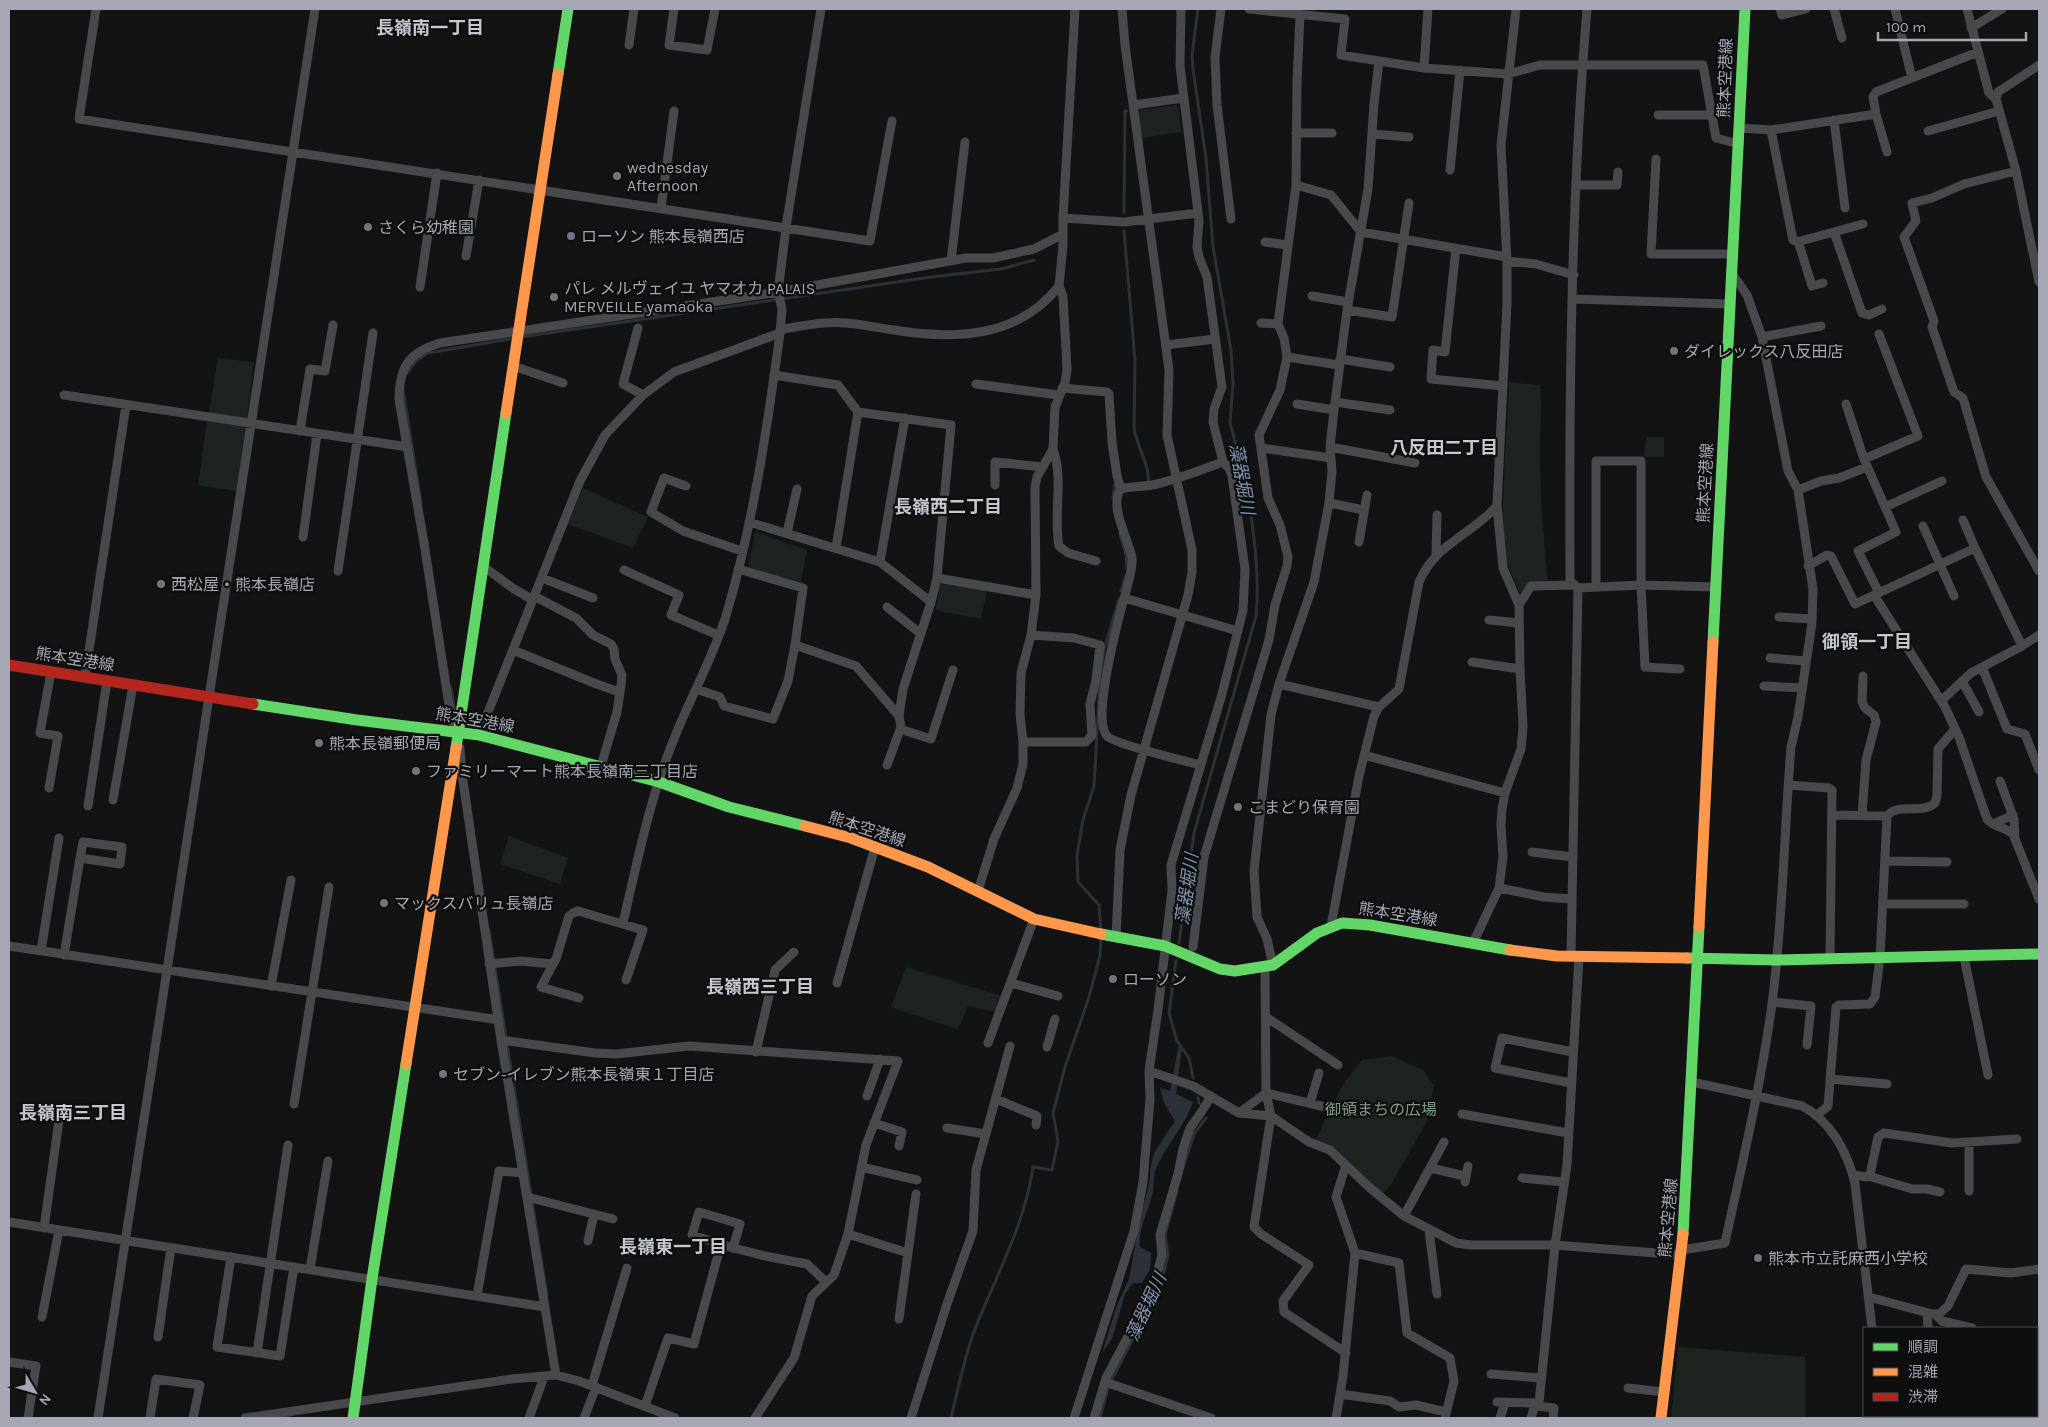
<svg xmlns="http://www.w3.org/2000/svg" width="2048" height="1427" font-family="Karla,'Noto Sans JP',sans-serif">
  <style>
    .green { fill: #1d241f }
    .water { fill: #2b3138 }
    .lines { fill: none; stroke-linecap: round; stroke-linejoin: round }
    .stream { stroke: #2b3138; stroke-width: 3 }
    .street { stroke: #48494c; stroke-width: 9 }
    .fast { stroke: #63d668; stroke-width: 11 }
    .slow { stroke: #ff974d; stroke-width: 11 }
    .jam { stroke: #b3261e; stroke-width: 11 }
    .poi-dot { fill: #72747c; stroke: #0e0e0f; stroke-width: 2 }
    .labels { text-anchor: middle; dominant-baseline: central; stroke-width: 4.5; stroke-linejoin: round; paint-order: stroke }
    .street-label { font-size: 16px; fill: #a5a8b4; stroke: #0e0e0f }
    .poi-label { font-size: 16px; fill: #a5a8b4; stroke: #0e0e0f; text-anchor: start }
    .park-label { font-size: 16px; fill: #7e9d82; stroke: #0e0e0f }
    .neighbourhood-label { font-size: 18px; font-weight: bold; fill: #c6c8d0; stroke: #0e0e0f }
    .water-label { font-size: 18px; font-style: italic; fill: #7e93ad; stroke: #0e0e0f }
  </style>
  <rect width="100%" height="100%" fill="#131314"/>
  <!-- green -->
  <path class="green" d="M 1176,105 L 1179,108 L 1181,132 L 1142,138 L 1139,113 L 1141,110 Z
    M 218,358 L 254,362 L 247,419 L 209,413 Z
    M 1509,382 L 1540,385 C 1542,403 1540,421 1540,439 C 1539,486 1543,534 1548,581 L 1530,583 L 1520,593 L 1507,563 L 1502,522 Z
    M 207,421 L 247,427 L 237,491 L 198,485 Z
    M 1646,437 L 1664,437 L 1664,457 L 1644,457 Z
    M 583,488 L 648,517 L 633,548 L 568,524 Z
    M 755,532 L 807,550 L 801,582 L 748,568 Z
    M 940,584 L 987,590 L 981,619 L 936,610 Z
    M 509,836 L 568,858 L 560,884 L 500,864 Z
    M 906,967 L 1002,996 L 996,1012 L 968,1006 L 958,1029 L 891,1007 Z
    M 1392,1056 L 1423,1070 L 1434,1085 L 1427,1121 L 1392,1183 L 1383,1194 L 1334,1149 L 1315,1141 L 1344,1083 L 1362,1060 Z
    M 1678,1347 L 1805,1357 L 1805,1418 L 1671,1418 Z"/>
  <!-- water -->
  <path class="water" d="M 1179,1044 L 1182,1047 L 1176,1094 L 1193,1102 C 1185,1126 1166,1145 1156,1169 C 1152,1177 1155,1187 1152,1195 C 1148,1213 1138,1228 1140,1247 L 1151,1253 L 1150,1269 L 1142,1283 L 1133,1283 L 1125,1294 L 1112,1339 L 1102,1353 L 1117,1305 L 1129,1279 L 1139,1223 L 1149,1184 L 1151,1165 L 1154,1153 L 1175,1121 L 1164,1103 L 1160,1088 L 1170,1091 Z"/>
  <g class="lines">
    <!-- stream -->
    <path class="stream" d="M 1124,213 L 1125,111 L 1127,111
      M 1124,231 L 1135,360 L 1134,428 C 1136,444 1151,469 1148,482
      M 521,337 L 931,277 L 1001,269 L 1034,260
      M 406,374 L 416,361 L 428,353 L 515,338
      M 403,390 L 421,502
      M 1113,498 L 1115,485
      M 1120,534 L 1126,555 L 1127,569
      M 1121,591 L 1126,575
      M 1101,674 L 1104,650 L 1119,599
      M 1100,680 L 1094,786 L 1083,820 L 1077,855 L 1078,882 L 1099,905 L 1101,932
      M 451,688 L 456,719
      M 489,930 L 547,1295
      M 1179,943 L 1194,833 L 1256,616 C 1261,565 1250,515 1244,464 L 1237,450 L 1230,422 L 1233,385 L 1231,350 L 1213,247 L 1206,158 L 1193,69 L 1192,55 L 1198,9
      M 1176,961 L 1169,1013 L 1177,1041 L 1189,1058 L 1193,1078
      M 1198,1098 L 1199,1103
      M 1183,1168 L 1194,1134 L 1206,1118
      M 1111,1381 L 1140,1325 L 1164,1272 L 1168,1255 L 1165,1235 L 1177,1191
      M 282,1418 L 291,1415
      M 951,1418 C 958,1389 964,1358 975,1329 C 996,1276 1025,1224 1033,1167 L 1052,1170 L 1058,1141 L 1053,1113 L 1065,1067 L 1089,997 L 1100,956 L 1101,939
      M 1100,1418 L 1108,1388"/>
    <!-- street -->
    <path class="street" d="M 96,9 L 79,119 L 870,241 L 892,121
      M 674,9 L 669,45 L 707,50 L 715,9
      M 1221,9 L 1215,57 L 1217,105 L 1231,219
      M 1249,9 L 1345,19 L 1341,55 L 1424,68 L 1508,74 L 1540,65 L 1703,65 L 1716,138 L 1739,144
      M 1587,9 C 1571,199 1569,390 1570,581 L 1578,588 L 1641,585 L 1716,587
      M 1780,9 L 1782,15 L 1806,9
      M 1834,9 L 1842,38
      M 1895,9 L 1912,78
      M 1967,9 L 1989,93 L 1996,99 L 2016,171 L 2039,282
      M 1300,15 L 1297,83 L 1296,185 L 1331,195 L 1361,232 L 1507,257
      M 1971,28 L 2002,9
      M 629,45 L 634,9
      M 1424,68 L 1428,9
      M 1996,99 L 1998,92 L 2039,65
      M 1134,105 L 1183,98
      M 1876,114 L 1887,152
      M 1658,115 L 1712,115
      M 1834,120 L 1845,208
      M 1740,128 L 1771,130 L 1876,114 L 1873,97 L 1876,92 L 1978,52
      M 1771,130 L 1793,240 L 1797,242 L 1863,224
      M 1928,131 L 1999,111
      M 1296,133 L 1332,133
      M 1373,134 L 1409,137
      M 1656,159 L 1651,254 L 1732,254
      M 1450,170 L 1460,70
      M 2016,171 L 1964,184 L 1932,198 L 1912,203 L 1916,221 L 1904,237 L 1934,321 L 1932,327 L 1954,392 L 1963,398 L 1986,477 L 2039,571
      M 1296,185 L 1278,324 L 1284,338 L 1287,357 L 1339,365
      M 1576,185 L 1617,185 L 1618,172
      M 661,208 L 674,111
      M 1063,218 L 1124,222 L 1198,213
      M 1834,232 L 1862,313 L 1869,315 L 1882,309
      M 1798,241 L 1812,286 L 1823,283
      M 1265,242 L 1288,245
      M 1456,248 L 1445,352 L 1433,350 L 1431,379 L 1503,386
      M 466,256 L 479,180
      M 951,261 L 965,142
      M 1507,261 L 1536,264 L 1574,275
      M 420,287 L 437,173
      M 1312,296 L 1348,302
      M 1573,299 L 1729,304
      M 1347,310 L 1392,317 L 1409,203
      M 1261,323 L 1278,324
      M 638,328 L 623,384 L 643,395
      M 780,330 C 799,326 826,321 845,323 C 862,324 878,328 894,330 C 955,340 1018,338 1059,286
      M 1879,334 L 1918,436 L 1864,459 L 1896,532 L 1858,551 L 1879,593
      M 1762,337 L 1821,326
      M 1166,345 L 1215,339
      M 1340,359 L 1390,367
      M 513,366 L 563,383
      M 774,375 L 838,385 L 858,412 L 951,425 L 937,578 L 1036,595
      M 976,384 L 1058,395
      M 1062,388 L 1107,392 L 1109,394 L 1112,442 L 1117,476 L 1121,489
      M 64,395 L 408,447
      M 1335,402 L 1390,410
      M 1297,404 L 1334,410
      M 1846,404 L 1864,459
      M 905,418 L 880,562 L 931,602 L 937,578
      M 300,431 L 310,369 L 325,371 L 333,325
      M 1330,447 L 1415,463
      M 1261,448 L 1331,458
      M 1053,449 C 1064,480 1053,514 1059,546 L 1068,553 L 1096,561
      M 995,485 L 995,462 L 1043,467
      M 686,486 L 664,478 L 651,512 L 683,531 L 742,551
      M 1798,490 L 1821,481 L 1839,478 L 1867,467
      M 1329,503 L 1364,510
      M 1885,507 L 1942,481
      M 1963,520 L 1975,548
      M 749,522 L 880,562
      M 1923,526 L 1954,596
      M 787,533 L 797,489
      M 303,537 L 317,434
      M 1359,542 L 1367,495
      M 836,548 L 858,412
      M 1436,555 L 1437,515
      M 483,566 L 514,589 L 533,600
      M 1808,566 L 1827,555 L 1831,556 L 1855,604 L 1975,548 L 2022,646
      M 738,569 L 803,588 L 795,645 L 856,666 L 899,716
      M 624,570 L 679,595 L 671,615 L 718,635
      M 338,571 L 373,333
      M 542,578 L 593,598
      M 1596,587 L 1596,461 L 1641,461 L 1641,585 L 1645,667 L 1680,669
      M 1874,595 L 1945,707 L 1959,737 L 1987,819 C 1993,827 2005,827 2013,834 L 2039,899
      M 534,596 L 576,618 L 593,635 L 611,644 L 614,649 L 615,659 L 622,675 L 621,685 L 617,712 L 601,766
      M 1124,598 L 1238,631
      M 1519,605 L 1531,586 L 1573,585
      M 887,607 L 921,634
      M 1779,617 L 1812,619
      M 1489,620 L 1519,623
      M 513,650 L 594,683 L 619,692
      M 1770,658 L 1806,661
      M 1472,662 L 1520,669
      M 1982,667 L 2007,729 L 2025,734 L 2039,770
      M 85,677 L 126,405
      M 1962,681 L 1979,712
      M 1279,684 L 1379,707
      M 1764,686 L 1802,688
      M 696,689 L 720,697 L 724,706 L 773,719 L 788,681 L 795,645
      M 1941,701 L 1971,673 L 2022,646 L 2039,635
      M 900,729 L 931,739 L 953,670
      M 459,733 L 451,718 L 424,543 L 399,400 C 399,367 409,352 440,343 L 778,292 L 966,258 L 993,258 L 1034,249 L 1063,234
      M 479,735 L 580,481 L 605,435 L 643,395 L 674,372 L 780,333
      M 1023,742 L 1086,742 L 1092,735 L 1090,704 L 1096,680 L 1100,645 L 1074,638 L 1031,635
      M 460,748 L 462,774 L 501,1040 L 556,1375
      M 1364,755 L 1505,793
      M 887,765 L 901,727 L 899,716 L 903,689 L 931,602
      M 1200,765 C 1185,761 1114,744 1107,736 C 1091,718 1120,612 1127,588 C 1129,578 1133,568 1132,558 C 1129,540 1108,505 1121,489 C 1130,486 1141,487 1152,485 C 1176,480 1200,470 1223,462
      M 2000,781 L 2014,819 L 2015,838
      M 1788,785 L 1829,788 L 1832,790 L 1830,959
      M 49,788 L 58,736 L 40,733 L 51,672
      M 113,800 L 133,685
      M 88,806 L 107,681
      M 1832,815 L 1887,816
      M 1862,815 L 1866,760 L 1876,722 L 1874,715 L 1865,708 L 1862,702 L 1863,676
      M 1993,824 L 2013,815
      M 1532,852 L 1573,857
      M 1885,861 L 1947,862
      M 1499,888 L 1544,897 L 1572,899
      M 978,891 L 994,839 L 1017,788 L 1023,764 L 1023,742 L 1020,714 L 1021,673 L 1031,635 L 1036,595 L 1035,487 L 1037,477 L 1053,449 L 1055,407 L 1065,383 L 1067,369 L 1063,296 L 1059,286 L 1063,245 L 1063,218 L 1075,9
      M 1883,904 L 1964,904
      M 623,923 C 637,863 649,802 672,744 C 688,702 711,662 725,619 C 753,526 767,429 780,333 L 782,309 L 778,292 L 786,227 L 821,9
      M 1331,926 L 1359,776 L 1374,716 L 1379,707 L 1399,689 L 1419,582 C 1434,545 1472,534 1497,506 L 1507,303 L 1507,261 L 1501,145 L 1516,9
      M 1116,938 L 1120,850 L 1131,795 L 1188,595 L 1192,572 L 1192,550 L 1167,435 L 1169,370 L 1125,45 L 1122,9
      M 1473,943 L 1499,888 L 1503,857 L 1501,825 L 1502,809 L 1505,793 L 1521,749 L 1523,726 L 1520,669 L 1519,605 L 1503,568 L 1497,506
      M 9,946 L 499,1020
      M 1193,947 L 1204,857 L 1269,640 L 1275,605 L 1287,566 L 1288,557 L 1280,525 L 1268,498 L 1259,435 L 1280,390 L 1287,357
      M 41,951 L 59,838
      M 64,955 L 80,858 L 83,842 L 122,847 L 120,864 L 80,858
      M 1571,956 L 1578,588
      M 1964,957 L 1988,1075
      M 489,964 L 521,961 L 553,964 L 556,959 L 569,916 L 573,913 L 578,911 L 643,930 L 626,980
      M 553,964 L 541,987 L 579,998
      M 1273,965 L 1267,939 L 1257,917 L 1254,871 L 1271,715 L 1279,684 L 1314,582 L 1329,503 L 1332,471 L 1330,447 L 1334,410 L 1347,310 L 1368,189 L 1374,104 L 1379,61
      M 1265,966 L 1266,1093 L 1271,1116 L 1254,1227 L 1261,1234 L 1309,1265 L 1283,1301 L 1284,1312 L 1346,1353
      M 837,983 L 875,847
      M 1011,983 L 1058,996
      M 271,986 L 291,880
      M 1772,1002 L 1811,1006 L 1807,1045
      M 1266,1017 L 1338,1065
      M 501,1040 L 595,1053 L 616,1054 L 689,1046 L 898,1061 L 866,1145 L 848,1234 L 834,1275 L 812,1296 L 794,1358 L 755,1418
      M 988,1043 L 1034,919
      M 1047,1047 L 1055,1019
      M 756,1052 L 775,970 L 794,952
      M 1149,1071 L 1193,1086 L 1239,1113 L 1271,1116 L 1309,1142 L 1330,1150 L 1370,1188 L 1404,1216 L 1456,1243 L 1471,1245 L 1555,1245 L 1681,1255
      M 1830,1079 L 1887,1084
      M 1692,1082 L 1802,1106 C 1831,1121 1848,1153 1855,1184 L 1872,1328
      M 1571,1083 L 1495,1068 L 1502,1038 L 1573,1052
      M 867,1096 L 880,1059
      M 996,1099 L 1037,1116 L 1036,1125
      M 1310,1103 L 1319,1073
      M 294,1104 L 329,887
      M 1239,1113 L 1266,1093 L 1325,1107
      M 1462,1114 L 1568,1133
      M 1817,1115 L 1828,1106 L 1836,1007 L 1839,1005 L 1870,1004 L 1875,997 L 1880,958 L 1887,816 C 1898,802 1922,815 1935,803 L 1937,796 L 1938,749 L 1955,729
      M 874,1123 L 902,1132 L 899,1146
      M 947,1128 L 986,1134
      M 861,1167 L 917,1180
      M 1430,1168 L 1465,1176
      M 1853,1175 L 1866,1177 L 1870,1175 L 1878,1137 L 1884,1133 L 1952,1143 L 2017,1139
      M 1868,1176 L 1912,1189 L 1927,1189 L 1940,1192
      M 1522,1178 L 1564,1182
      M 1465,1182 L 1468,1166
      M 1969,1191 L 1969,1142
      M 527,1197 L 613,1219
      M 1404,1216 L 1444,1142
      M 9,1222 L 545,1307
      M 44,1228 L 60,1113
      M 1429,1230 L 1437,1294
      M 848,1234 L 908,1253 L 899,1319
      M 588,1241 L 594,1214
      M 733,1248 L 692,1235 L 699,1212 L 740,1224 L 733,1248 L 770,1257 L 807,1264 L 826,1282
      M 1682,1250 L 1725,1243 C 1742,1164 1761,1085 1772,1004 C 1783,919 1784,833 1791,747 L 1798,717 L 1812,623 L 1813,589 L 1798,490 L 1788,471 L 1762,337 L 1747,295 L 1731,272
      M 908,1253 L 916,1194
      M 1355,1253 L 1399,1263 L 1407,1333 L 1450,1358 L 1454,1381 L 1445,1418
      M 231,1257 L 217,1347 L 280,1356 L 294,1267
      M 310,1269 L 328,1161
      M 477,1296 L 499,1171 L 523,1173
      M 1869,1297 L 1932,1314 L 1939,1314 L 1948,1306 L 1966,1269 L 2011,1273 L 2039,1269
      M 1927,1313 L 1928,1328
      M 1936,1315 L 1942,1321 L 1972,1328
      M 42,1317 L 59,1230
      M 158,1337 L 171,1248
      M 257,1353 L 288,1145
      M 9,1362 L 36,1366 L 28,1418
      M 1491,1374 L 1541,1378
      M 1105,1382 L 1211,1418
      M 592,1385 L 627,1268
      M 1628,1388 L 1664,1392
      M 1340,1394 L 1390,1401 L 1399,1407 L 1416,1405 L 1446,1412
      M 1497,1402 L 1539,1403
      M 645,1406 L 668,1338 L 694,1344 L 721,1244
      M 1537,1406 L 1554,1408 L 1553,1418
      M 1880,1416 L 1881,1418
      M 1991,1416 L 1992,1418
      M 98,1418 L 315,9
      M 150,1418 L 156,1379 L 200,1385 L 193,1418
      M 245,1418 L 512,1379 L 556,1375 L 579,1381 L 675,1418
      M 529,1418 L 544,1377
      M 584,1418 L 596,1387
      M 911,1418 L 947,1304 L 973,1231 L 976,1170 L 1010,1046
      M 1074,1418 L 1134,1231 L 1143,1182 L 1150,1099 L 1149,1071 L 1158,1010 L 1172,890 L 1171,865 L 1222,694 L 1243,610 L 1245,569 L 1232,476 L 1229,468 L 1223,462 L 1213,422 L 1214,409 L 1222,387 L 1207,277 L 1199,257 L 1197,247 L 1199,220 L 1180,66 L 1181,9
      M 1094,1418 L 1106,1378 L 1153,1289 L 1162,1255 L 1160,1235 L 1178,1174 L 1183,1149 L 1190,1128 L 1202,1111 L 1211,1096
      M 1336,1418 L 1343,1376 L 1355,1253 L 1336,1197 L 1346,1165
      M 1500,1418 L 1505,1403
      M 1531,1418 L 1534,1408 L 1539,1403 L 1555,1245 L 1567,1165 L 1579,957"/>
    <!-- fast -->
    <path class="fast" d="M 558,74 L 568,9
      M 1713,642 L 1745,9
      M 253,704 L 357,720 L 479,735 L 659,782 L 729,807 L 805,826
      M 456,748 L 506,413
      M 1101,934 L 1165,946 L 1220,969 L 1235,971 L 1273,965 L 1317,933 L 1342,923 L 1370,925 L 1510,950
      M 1687,958 L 1777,960 L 2039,954
      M 1683,1234 L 1699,927
      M 353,1418 L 372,1279 L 406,1064"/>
    <!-- slow -->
    <path class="slow" d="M 506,413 L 558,74
      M 805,826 L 851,838 L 928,867 L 1034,919 L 1101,934
      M 1699,927 L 1713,642
      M 1510,950 L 1557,956 L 1687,958
      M 406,1064 L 456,748
      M 1661,1418 L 1683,1234"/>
    <!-- jam -->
    <path class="jam" d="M 9,665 L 253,704"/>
  </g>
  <!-- markers -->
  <g class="poi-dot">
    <circle cx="617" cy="176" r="5"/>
    <circle cx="368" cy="227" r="5"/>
    <circle cx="571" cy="236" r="5"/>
    <circle cx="554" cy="297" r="5"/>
    <circle cx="1674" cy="351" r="5"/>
    <circle cx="161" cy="584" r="5"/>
    <circle cx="319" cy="743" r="5"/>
    <circle cx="416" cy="771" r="5"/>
    <circle cx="1238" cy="807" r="5"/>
    <circle cx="384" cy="903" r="5"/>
    <circle cx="1113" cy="979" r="5"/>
    <circle cx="443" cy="1074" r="5"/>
    <circle cx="1758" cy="1258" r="5"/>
  </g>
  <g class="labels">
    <!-- street labels -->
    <g class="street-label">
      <text transform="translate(1725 78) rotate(-88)">熊本空港線</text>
      <text transform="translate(1705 483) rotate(-87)">熊本空港線</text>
      <text transform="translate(75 659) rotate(9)">熊本空港線</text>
      <text transform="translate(475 720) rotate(10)">熊本空港線</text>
      <text transform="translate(867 829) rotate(18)">熊本空港線</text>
      <text transform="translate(1398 914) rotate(9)">熊本空港線</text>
      <text transform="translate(1668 1218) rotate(-85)">熊本空港線</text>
    </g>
    <!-- poi labels -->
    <g class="poi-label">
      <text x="627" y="167">wednesday<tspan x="627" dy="18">Afternoon</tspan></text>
      <text x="378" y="227">さくら幼稚園</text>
      <text x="581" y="236">ローソン 熊本長嶺西店</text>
      <text x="564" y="288">パレ メルヴェイユ ヤマオカ PALAIS<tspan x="564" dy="18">MERVEILLE yamaoka</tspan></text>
      <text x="1684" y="351">ダイレックス八反田店</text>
      <text x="171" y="584">西松屋・熊本長嶺店</text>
      <text x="329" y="743">熊本長嶺郵便局</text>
      <text x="426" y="771">ファミリーマート熊本長嶺南三丁目店</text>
      <text x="1248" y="807">こまどり保育園</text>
      <text x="394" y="903">マックスバリュ長嶺店</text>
      <text x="1123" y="979">ローソン</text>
      <text x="453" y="1074">セブン-イレブン熊本長嶺東１丁目店</text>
      <text x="1768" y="1258">熊本市立託麻西小学校</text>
    </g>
    <!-- park labels -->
    <g class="park-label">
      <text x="1381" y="1109">御領まちの広場</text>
    </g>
    <!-- neighbourhood labels -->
    <g class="neighbourhood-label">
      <text x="430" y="28">長嶺南一丁目</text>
      <text x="1444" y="448">八反田二丁目</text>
      <text x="948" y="507">長嶺西二丁目</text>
      <text x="1867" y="642">御領一丁目</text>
      <text x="760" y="987">長嶺西三丁目</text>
      <text x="73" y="1113">長嶺南三丁目</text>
      <text x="673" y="1247">長嶺東一丁目</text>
    </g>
    <!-- water labels -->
    <g class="water-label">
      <text transform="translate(1242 479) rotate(80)">藻器堀川</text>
      <text transform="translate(1187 889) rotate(-82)">藻器堀川</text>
      <text transform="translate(1146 1307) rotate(-65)">藻器堀川</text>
    </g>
  </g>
  <!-- border -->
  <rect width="2048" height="1427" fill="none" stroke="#a5a8b4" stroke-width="20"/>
  <!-- legend -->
  <rect x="1863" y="1327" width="175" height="90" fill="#0e0e0f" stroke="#4a4c51"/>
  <rect x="1873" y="1343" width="25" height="8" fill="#63d668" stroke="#4a4c51"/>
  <text x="1908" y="1352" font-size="15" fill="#a5a8b4">順調</text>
  <rect x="1873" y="1368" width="25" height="8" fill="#ff974d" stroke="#4a4c51"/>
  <text x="1908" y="1377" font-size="15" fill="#a5a8b4">混雑</text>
  <rect x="1873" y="1393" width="25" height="8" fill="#b3261e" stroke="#4a4c51"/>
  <text x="1908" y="1402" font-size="15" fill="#a5a8b4">渋滞</text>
  <!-- north arrow -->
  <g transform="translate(35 1392) rotate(128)" stroke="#0e0e0f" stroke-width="4" paint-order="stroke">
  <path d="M0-4L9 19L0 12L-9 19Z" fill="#a5a8b4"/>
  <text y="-8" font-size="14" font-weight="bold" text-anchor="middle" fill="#a5a8b4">N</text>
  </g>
  <!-- scale -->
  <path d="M1878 32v8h148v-8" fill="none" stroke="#a5a8b4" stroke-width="2.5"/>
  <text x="1886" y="32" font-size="15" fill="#a5a8b4" stroke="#0e0e0f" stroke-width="4" paint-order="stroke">100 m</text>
</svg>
